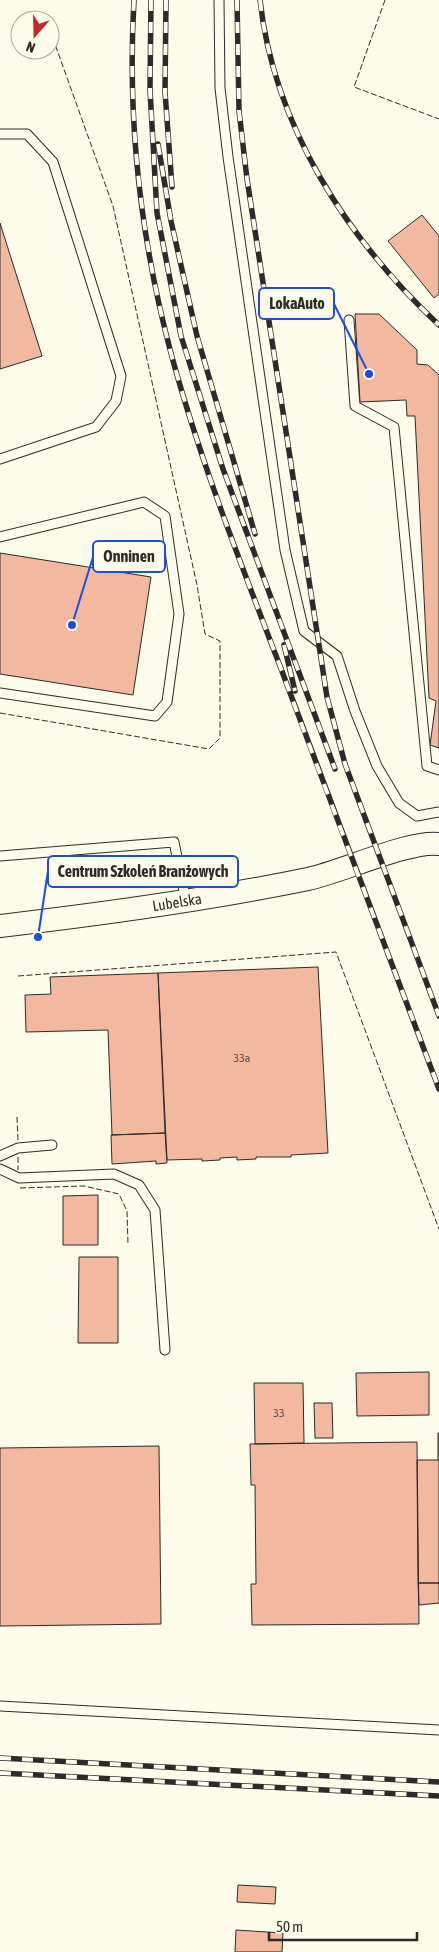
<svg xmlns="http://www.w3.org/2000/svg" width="439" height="1952" font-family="'Asap Condensed',sans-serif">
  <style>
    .building { fill: #f2b8a0; stroke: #2b2b2b }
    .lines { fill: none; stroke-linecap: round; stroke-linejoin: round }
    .service-casing { stroke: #2b2b2b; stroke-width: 11 }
    .tertiary-casing { stroke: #2b2b2b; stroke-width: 24 }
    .service { stroke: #fdfbea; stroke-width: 9 }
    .tertiary { stroke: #fdfbea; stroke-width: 22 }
    .rail-casing { stroke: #2b2b2b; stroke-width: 5.5 }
    .rail { stroke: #fdfbea; stroke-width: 4; stroke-dasharray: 11; stroke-linecap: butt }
    .fence { stroke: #2b2b2b; stroke-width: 1; stroke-dasharray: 6 2.5; stroke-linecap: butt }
    .labels { text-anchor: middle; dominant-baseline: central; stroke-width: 4; stroke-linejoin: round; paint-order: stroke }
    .number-label { font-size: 12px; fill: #5d4e48 }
    .street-label { font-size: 15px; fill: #2b2b2b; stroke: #fdfbea }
    .leader { fill: none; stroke: #1d4ed8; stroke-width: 2 }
    .callout-dot { fill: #1d4ed8; stroke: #fdfbea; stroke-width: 2 }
    .callout { fill: #fdfbea; stroke: #1d4ed8; stroke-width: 2 }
    .callout-label { font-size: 16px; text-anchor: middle; font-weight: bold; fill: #2b2b2b }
  </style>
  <rect width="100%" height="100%" fill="#fdfbea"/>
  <!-- building -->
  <path class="building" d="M 422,215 L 439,236 L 439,294 L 434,298 L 388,241 Z
    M 0,223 L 42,356 L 0,369 Z
    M 355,314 L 379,314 L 417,350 L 417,364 L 428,365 L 439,375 L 439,748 L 430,745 L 436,701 L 429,698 L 415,416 L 407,416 L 406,400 L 360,402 Z
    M 0,553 L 151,577 L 133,695 L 0,674 Z
    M 318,967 L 328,1153 L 291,1155 L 291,1157 L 256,1157 L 256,1159 L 237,1160 L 237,1157 L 220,1158 L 220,1160 L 202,1161 L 202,1159 L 167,1160 L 158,973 Z
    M 158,973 L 165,1133 L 112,1135 L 108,1030 L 26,1032 L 25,995 L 51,994 L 50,977 Z
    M 165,1133 L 167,1163 L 156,1164 L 156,1161 L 112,1164 L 111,1135 Z
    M 98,1195 L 98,1245 L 63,1245 L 63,1196 Z
    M 79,1257 L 118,1257 L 118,1343 L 78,1343 Z
    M 429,1372 L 429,1415 L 357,1416 L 356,1373 Z
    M 254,1383 L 303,1383 L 304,1443 L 255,1444 Z
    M 314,1403 L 332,1403 L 333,1438 L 315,1438 Z
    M 438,1433 L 439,1433 L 439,1583 L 418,1583 L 417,1460 L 438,1460 Z
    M 417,1442 L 419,1624 L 252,1625 L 251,1584 L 256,1584 L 255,1485 L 251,1485 L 250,1444 Z
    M 159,1446 L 161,1624 L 0,1626 L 0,1448 Z
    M 418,1583 L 439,1583 L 439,1603 L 419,1605 Z
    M 238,1885 L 276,1887 L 275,1904 L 237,1902 Z
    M 236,1930 L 283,1933 L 282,1952 L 235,1952 Z"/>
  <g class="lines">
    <defs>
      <path id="service" d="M 219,0 L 220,88 L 228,157 L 285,550 L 304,631 L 337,656 L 355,711 L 377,766 L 399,803 L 417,816 L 439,812
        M 0,134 L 27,134 L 53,162 L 121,376 L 116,401 L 96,427 L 0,459
        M 349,320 L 355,406 L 394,427 L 427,766 L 439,770
        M 0,537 L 144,502 L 165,516 L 179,614 L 167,702 L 155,716 L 0,693
        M 0,856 L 174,842 L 186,901
        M 0,1156 L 18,1148 L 52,1145
        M 0,1169 L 19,1178 L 114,1174 L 139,1185 L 155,1210 L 165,1350
        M 0,1706 L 439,1730"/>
      <path id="tertiary" d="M 0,926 C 103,914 206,900 308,879 C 341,872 410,840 439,844"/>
    </defs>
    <!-- service casing -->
    <use href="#service" class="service-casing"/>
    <!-- tertiary casing -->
    <use href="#tertiary" class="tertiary-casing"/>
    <!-- service -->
    <use href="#service" class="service"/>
    <!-- tertiary -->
    <use href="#tertiary" class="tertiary"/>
    <defs>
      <path id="rail" d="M 134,0 C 127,120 141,242 172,357 C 201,463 241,564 280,666 C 332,807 386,948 439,1089
        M 151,0 L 150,90 L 157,213 L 181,336 L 223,469 L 335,769
        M 166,0 L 165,92 L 172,187
        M 237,0 L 239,111 L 247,179 L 327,697 L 345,764 L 439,1016
        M 260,0 C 274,127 348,240 439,325
        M 158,144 L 171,221 L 197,336 L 255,534
        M 284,645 L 295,691
        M 0,1758 L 439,1782
        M 0,1773 L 439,1796"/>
    </defs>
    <!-- rail casing -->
    <use href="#rail" class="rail-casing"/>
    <!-- rail -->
    <use href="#rail" class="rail"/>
    <!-- fence -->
    <path class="fence" d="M 385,0 L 354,87 L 439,119
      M 0,713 L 209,749 L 220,738 L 220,641 L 205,634 L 197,585 L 113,206 L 51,33
      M 18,976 L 336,952 L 439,1229
      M 17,1117 L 18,1140
      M 18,1157 L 18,1170
      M 20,1188 L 84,1186 L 119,1194 L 127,1211 L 128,1244"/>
  </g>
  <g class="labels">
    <!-- number labels -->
    <g class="number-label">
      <text x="242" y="1058">33a</text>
      <text x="279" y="1413">33</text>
    </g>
    <!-- street labels -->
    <g class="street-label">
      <text transform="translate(177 902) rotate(-9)">Lubelska</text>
    </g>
  </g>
  <!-- callouts -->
  <path class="leader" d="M369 374L334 304M72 625L93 557M38 937L48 871"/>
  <g class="callout-dot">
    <circle cx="369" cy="374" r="5"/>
    <circle cx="72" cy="625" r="5"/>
    <circle cx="38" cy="937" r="5"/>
  </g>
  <g class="callout">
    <rect x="259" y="288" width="75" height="31" rx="5"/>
    <rect x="93" y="541" width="72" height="31" rx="5"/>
    <rect x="48" y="856" width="190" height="31" rx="5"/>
  </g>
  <g class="callout-label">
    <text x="297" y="309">LokaAuto</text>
    <text x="129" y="562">Onninen</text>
    <text x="143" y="877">Centrum Szkoleń Branżowych</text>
  </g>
  <!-- north arrow -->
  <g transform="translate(35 35) rotate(200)"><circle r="24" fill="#fdfbea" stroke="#a9a89e"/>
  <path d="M0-4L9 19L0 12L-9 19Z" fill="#c62828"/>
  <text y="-8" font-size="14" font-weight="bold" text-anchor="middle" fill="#2b2b2b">N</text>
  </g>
  <!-- scale -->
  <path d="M269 1932v8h148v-8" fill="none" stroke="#2b2b2b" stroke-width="2.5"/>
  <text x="276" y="1932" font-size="15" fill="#2b2b2b" stroke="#fdfbea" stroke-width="4" paint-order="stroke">50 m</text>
</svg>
